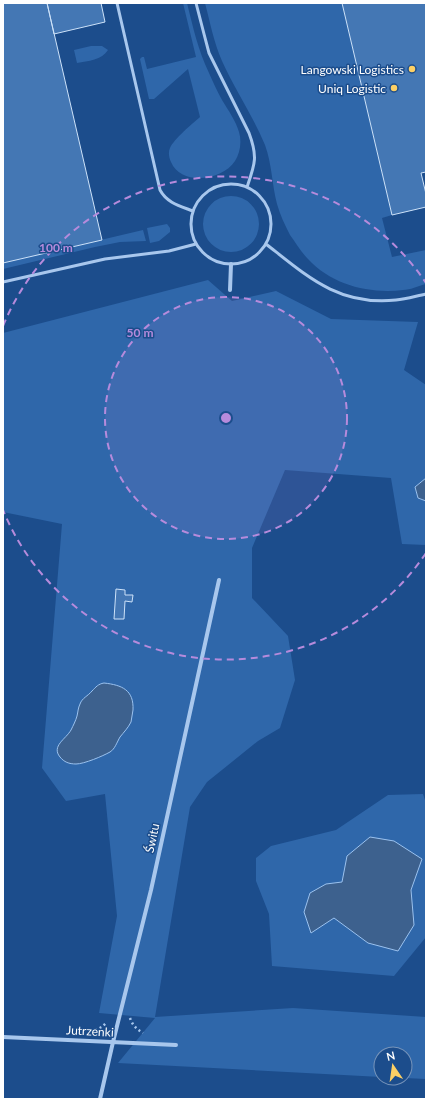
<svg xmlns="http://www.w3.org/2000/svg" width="429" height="1102" font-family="Lato,sans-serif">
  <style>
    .green { fill: #2f67aa }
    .water { fill: #3d618e; stroke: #9bc2ef }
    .building { fill: #4477b4; stroke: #cde2f9 }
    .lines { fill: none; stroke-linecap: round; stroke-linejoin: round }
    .path { stroke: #a8c7ed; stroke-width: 2.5; stroke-dasharray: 2 3; stroke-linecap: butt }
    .service { stroke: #a8c7ed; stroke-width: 3 }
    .minor { stroke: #a8c7ed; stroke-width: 4 }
    .ring { fill: none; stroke: #b68bdc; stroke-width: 2; stroke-dasharray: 7 5 }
    .poi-dot { fill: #fdd065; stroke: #1c4d8c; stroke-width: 1.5 }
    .labels { text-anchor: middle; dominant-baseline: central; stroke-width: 3; stroke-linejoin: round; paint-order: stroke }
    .poi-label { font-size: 12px; fill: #fff; stroke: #1c4d8c; text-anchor: end }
    .street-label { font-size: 12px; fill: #fff; stroke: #1c4d8c }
    .centre { fill: #b68bdc; stroke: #1c4d8c; stroke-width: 2 }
    .ring-label { font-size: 12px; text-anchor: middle; font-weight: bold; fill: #b68bdc; stroke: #1c4d8c; stroke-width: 3; stroke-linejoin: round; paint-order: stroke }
  </style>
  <rect width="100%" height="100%" fill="#1c4d8c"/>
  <!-- green -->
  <path class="green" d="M 183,3 L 187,3 C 193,27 198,50 209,73 C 213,82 217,91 222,100 C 228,110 236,121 239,132 C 242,142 240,153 235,161 C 222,181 181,186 171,162 C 169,158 168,152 170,148 C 174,139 192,124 200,117 L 188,69 L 154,99 L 149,99 L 140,59 L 142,57 L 144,57 L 147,69 L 196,57 Z
    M 205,3 L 342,3 L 392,215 L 382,218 L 392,257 L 426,250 L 426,284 C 418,286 410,290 403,290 C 369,294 332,285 308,259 C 301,252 296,243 290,235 C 285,225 280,215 277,204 C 272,185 272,164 265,145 C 253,116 235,90 222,61 C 214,43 210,22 205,3 Z
    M 91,46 L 102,46 L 108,50 C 102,60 88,61 77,63 L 74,50 Z
    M203 224a28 28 0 1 1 56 0a28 28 0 1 1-56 0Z
    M 167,224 L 170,228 L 170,232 L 159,241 L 150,243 L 147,228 Z
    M 143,230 L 146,241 L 120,242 L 95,247 L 3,269 L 3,263 Z
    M 208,280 L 232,301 L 276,291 L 331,319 L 418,322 L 404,370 L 426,385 L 426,478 L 415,487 L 418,498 L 426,501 L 426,545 L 402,544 L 391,478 L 285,470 L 252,548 L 252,598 L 288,636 L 295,680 L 280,728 L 258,741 L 207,782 L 190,807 L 155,1017 L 293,1008 L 426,1017 L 426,1079 L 405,1078 L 405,1054 L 381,1054 L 381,1077 L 118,1063 L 155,1018 L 99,1013 L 117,916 L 105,794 L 66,801 L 42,768 L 62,524 L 3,512 L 3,333 Z
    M 423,794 L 426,803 L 426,937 L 394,976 L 272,966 L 269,914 L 256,881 L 256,858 L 271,846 L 336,830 L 388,795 Z"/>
  <!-- water -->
  <path class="water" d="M 426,478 L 426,501 L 418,498 L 415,487 Z
    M 104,683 C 122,685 134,690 133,710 C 132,714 132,718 131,722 C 128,728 124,732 120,737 C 117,742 115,749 110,752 C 103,756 84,764 76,764 C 69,764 64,762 60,757 C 51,746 66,739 71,730 C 73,726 76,720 77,716 C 78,712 78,708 80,704 C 82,698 88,696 92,691 C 96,687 98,684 104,683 Z
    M 370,837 L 394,841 L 422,859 L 411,890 L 414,925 L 398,951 L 368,943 L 334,918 L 311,933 L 304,912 L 310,893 L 326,884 L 342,882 L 347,856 Z"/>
  <!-- building -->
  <path class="building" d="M 3,3 L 47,3 L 102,240 L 3,263 Z
    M 47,3 L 101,3 L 105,22 L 54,34 Z
    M 342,3 L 426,3 L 426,172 L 421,173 L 426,194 L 426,207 L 392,215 Z
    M 116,589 L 125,590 L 125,595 L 133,595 L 132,602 L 125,601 L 124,619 L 114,619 Z"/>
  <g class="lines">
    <!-- path -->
    <path class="path" d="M 130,1018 C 132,1024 136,1029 143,1033
      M 95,1030 L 102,1027 L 107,1022"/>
    <!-- service -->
    <path class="service" d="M 117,3 L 160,190 C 167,203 180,206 193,211
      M 196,3 L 204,34 L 209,53 L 249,133 C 258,157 255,164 247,187
      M191 224a40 40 0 1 1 80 0a40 40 0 1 1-80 0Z
      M 266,244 C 308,277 339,306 396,300 C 406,299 416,296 426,294
      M 3,282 L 105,259 L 169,251 L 196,244"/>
    <!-- minor -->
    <path class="minor" d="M 230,290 L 231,264
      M 3,1037 L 176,1045
      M 100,1099 L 113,1042 L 151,890 L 219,580"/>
  </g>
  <!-- distance rings -->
  <circle cx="226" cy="418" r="121" fill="#b68bdc" fill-opacity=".12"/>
  <g class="ring">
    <circle cx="226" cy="418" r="121"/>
    <path d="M426 553A241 241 0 0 1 3 510M3 326A241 241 0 0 1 426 283"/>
  </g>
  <!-- markers -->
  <g class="poi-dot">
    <circle cx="412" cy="69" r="4"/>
    <circle cx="394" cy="88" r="4"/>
  </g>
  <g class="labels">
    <!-- poi labels -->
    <g class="poi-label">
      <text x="404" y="69">Langowski Logistics</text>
      <text x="386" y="88">Uniq Logistic</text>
    </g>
    <!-- street labels -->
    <g class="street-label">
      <text transform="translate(152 838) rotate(-78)">Świtu</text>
      <text transform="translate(90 1031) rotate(3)">Jutrzenki</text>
    </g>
  </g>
  <circle cx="226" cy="418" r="6" class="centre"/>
  <g class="ring-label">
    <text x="56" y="252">100 m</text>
    <text x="140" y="337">50 m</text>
  </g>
  <!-- border -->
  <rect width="429" height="1102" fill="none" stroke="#ffffff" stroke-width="8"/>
  <!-- north arrow -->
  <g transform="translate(393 1066) rotate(347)"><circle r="19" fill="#1c4d8c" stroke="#7794ba"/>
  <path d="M0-3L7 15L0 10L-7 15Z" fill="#fdd065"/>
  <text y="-6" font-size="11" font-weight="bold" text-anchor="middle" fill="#ffffff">N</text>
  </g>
</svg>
